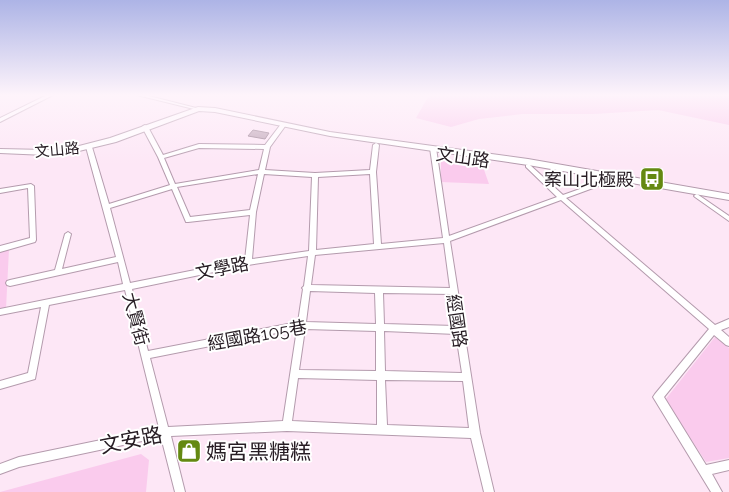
<svg xmlns="http://www.w3.org/2000/svg" width="729" height="492" font-family="Raleway,'Noto Sans TC',sans-serif">
  <style>
    .green { fill: #facbed }
    .building { fill: #c0a6b8; stroke: #998092 }
    .lines { fill: none; stroke-linecap: round; stroke-linejoin: round }
    .minor-casing { stroke: #b49bad; stroke-width: 2 }
    .secondary-casing { stroke: #b49bad; stroke-width: 2 }
    .minor { fill: #fff; fill-rule: evenodd }
    .secondary { fill: #fff; fill-rule: evenodd }
    .labels { text-anchor: middle; dominant-baseline: central; stroke-width: 4; stroke-linejoin: round; paint-order: stroke }
    .far-street-label { font-size: 15px; fill: #271d24; stroke: #fff }
    .street-label { font-size: 18px; fill: #271d24; stroke: #fff }
    .poi-label { font-size: 18px; fill: #271d24; stroke: #fff; text-anchor: end }
    .near-street-label { font-size: 21px; fill: #271d24; stroke: #fff }
    .near-poi-label { font-size: 21px; fill: #271d24; stroke: #fff; text-anchor: start }
  </style>
  <rect width="100%" height="100%" fill="#fde7f6"/>
  <!-- green -->
  <path class="green" d="M 435,95 L 729,95 L 729,125 L 658,110 L 594,114 L 522,114 L 479,119 L 451,127 L 416,118 L 428,97 Z
    M 441,158 L 482,164 L 489,184 L 441,182 Z
    M 9,249 L 6,309 L 0,310 L 0,251 Z
    M 715,337 L 729,348 L 729,458 L 706,462 L 665,400 Z
    M 141,454 L 149,460 L 146,492 L 0,492 Z"/>
  <!-- building -->
  <path class="building" d="M 253,130 L 269,133 L 265,139 L 248,136 Z"/>
  <g class="lines">
    <defs>
      <path id="minor" d="M 47,95 L 53,95 L 0,122 L 0,118 Z
        M 137,95 L 145,95 L 200,109 L 198,110 Z
        M 283,123 L 286,125 L 270,147 L 265,170 L 315,173 L 370,170 L 373,145 L 376,143 L 378,144 L 379,145 L 376,172 L 381,244 L 443,238 L 430,148 L 431,147 L 435,147 L 436,148 L 449,236 L 557,197 L 526,167 L 526,165 L 530,165 L 563,195 L 608,179 L 612,179 L 613,180 L 612,181 L 566,198 L 715,325 L 729,319 L 729,327 L 721,330 L 729,337 L 729,346 L 726,345 L 714,335 L 664,397 L 706,465 L 729,460 L 729,470 L 712,474 L 722,492 L 711,492 L 653,397 L 655,394 L 709,329 L 561,200 L 450,241 L 480,433 L 494,492 L 484,492 L 471,438 L 287,431 L 171,436 L 185,492 L 175,492 L 161,437 L 19,467 L 0,474 L 0,464 L 19,457 L 159,428 L 125,290 L 49,305 L 35,379 L 0,389 L 0,381 L 28,373 L 41,307 L 0,315 L 0,309 L 123,284 L 118,262 L 10,286 L 7,285 L 6,283 L 7,281 L 10,280 L 55,270 L 65,234 L 68,232 L 71,234 L 62,269 L 116,257 L 86,147 L 87,146 L 91,146 L 92,147 L 109,204 L 170,185 L 158,157 L 142,127 L 143,126 L 145,125 L 148,127 L 163,155 L 199,144 L 265,145 L 281,124 ZM 199,148 L 264,149 L 259,170 L 175,184 L 164,158 ZM 258,174 L 250,210 L 190,217 L 177,187 ZM 264,174 L 312,177 L 309,251 L 252,259 L 256,212 ZM 370,174 L 374,244 L 316,250 L 318,177 ZM 172,189 L 186,222 L 188,222 L 250,215 L 245,260 L 130,283 L 110,208 ZM 444,243 L 450,288 L 311,285 L 315,255 ZM 308,256 L 304,286 L 302,288 L 303,289 L 298,322 L 148,351 L 132,289 L 248,265 ZM 310,291 L 375,293 L 376,324 L 306,322 ZM 383,293 L 451,294 L 455,326 L 384,324 ZM 297,329 L 283,421 L 168,427 L 150,358 ZM 305,329 L 376,331 L 376,371 L 299,370 ZM 384,331 L 456,334 L 462,373 L 385,371 ZM 298,378 L 377,380 L 377,425 L 292,421 ZM 385,380 L 463,381 L 469,428 L 387,425 Z
        M 31,184 L 34,186 L 36,240 L 35,242 L 0,252 L 0,246 L 30,238 L 28,188 L 0,193 L 0,189 Z
        M 697,194 L 729,216 L 729,221 L 695,197 L 694,196 L 695,195 Z"/>
      <path id="secondary" d="M 198,107 L 215,108 L 330,132 L 528,159 L 729,194 L 729,200 L 528,165 L 330,136 L 215,112 L 199,111 L 116,142 L 79,151 L 46,155 L 0,153 L 0,149 L 46,150 L 79,146 L 110,138 Z"/>
    </defs>
    <!-- minor casing -->
    <use href="#minor" class="minor-casing"/>
    <!-- secondary casing -->
    <use href="#secondary" class="secondary-casing"/>
    <!-- minor -->
    <use href="#minor" class="minor"/>
    <!-- secondary -->
    <use href="#secondary" class="secondary"/>
  </g>
  <!-- sky -->
  <linearGradient id="sky" x2="0" y2="1"><stop stop-color="#adb4e6"/><stop offset="0.58" stop-color="#fef4fb"/><stop offset="1" stop-color="#fef4fb" stop-opacity="0"/></linearGradient>
  <rect width="729" height="164" fill="url(#sky)"/>
  <!-- icons -->
  <defs>
    <symbol id="bus-square" viewBox="-11 -11 22 22"><rect x="-9" y="-9" width="18" height="18" rx="4" fill="#648911" stroke="#fff"/><path d="M-5-6H5V4H4V6H2V4H-2V6H-4V4H-5ZM-3.5-4V0h7V-4ZM-3.5 1.2v1.5H-2V1.2ZM2 1.2v1.5H3.5V1.2Z" fill="#fff"/></symbol>
    <symbol id="shop-square" viewBox="-11 -11 22 22"><rect x="-9" y="-9" width="18" height="18" rx="4" fill="#648911" stroke="#fff"/><path d="M-5-2.5h2.3a2.7 3.5 0 0 1 5.4 0H5L5.5 6h-11ZM-1.5-2.5h3a1.5 2.3 0 0 0-3 0Z" fill="#fff"/></symbol>
  </defs>
  <g fill-rule="evenodd">
    <use href="#bus-square" x="638" y="165" width="28" height="28"/>
    <use href="#shop-square" x="175" y="437" width="28" height="28"/>
  </g>
  <g class="labels">
    <!-- far-street labels -->
    <g class="far-street-label">
      <text transform="translate(57 150) rotate(-5)">文山路</text>
    </g>
    <!-- street labels -->
    <g class="street-label">
      <text transform="translate(463 157) rotate(8)">文山路</text>
      <text transform="translate(222 268) rotate(-11)">文學路</text>
      <text transform="translate(136 319) rotate(75)">大賢街</text>
      <text transform="translate(457 321) rotate(82)">經國路</text>
      <text transform="translate(257 335) rotate(-10)">經國路105巷</text>
    </g>
    <!-- poi labels -->
    <g class="poi-label">
      <text x="634" y="179">案山北極殿</text>
    </g>
    <!-- near-street labels -->
    <g class="near-street-label">
      <text transform="translate(131 440) rotate(-11)">文安路</text>
    </g>
    <!-- near-poi labels -->
    <g class="near-poi-label">
      <text x="206" y="451">媽宮黑糖糕</text>
    </g>
  </g>
</svg>
